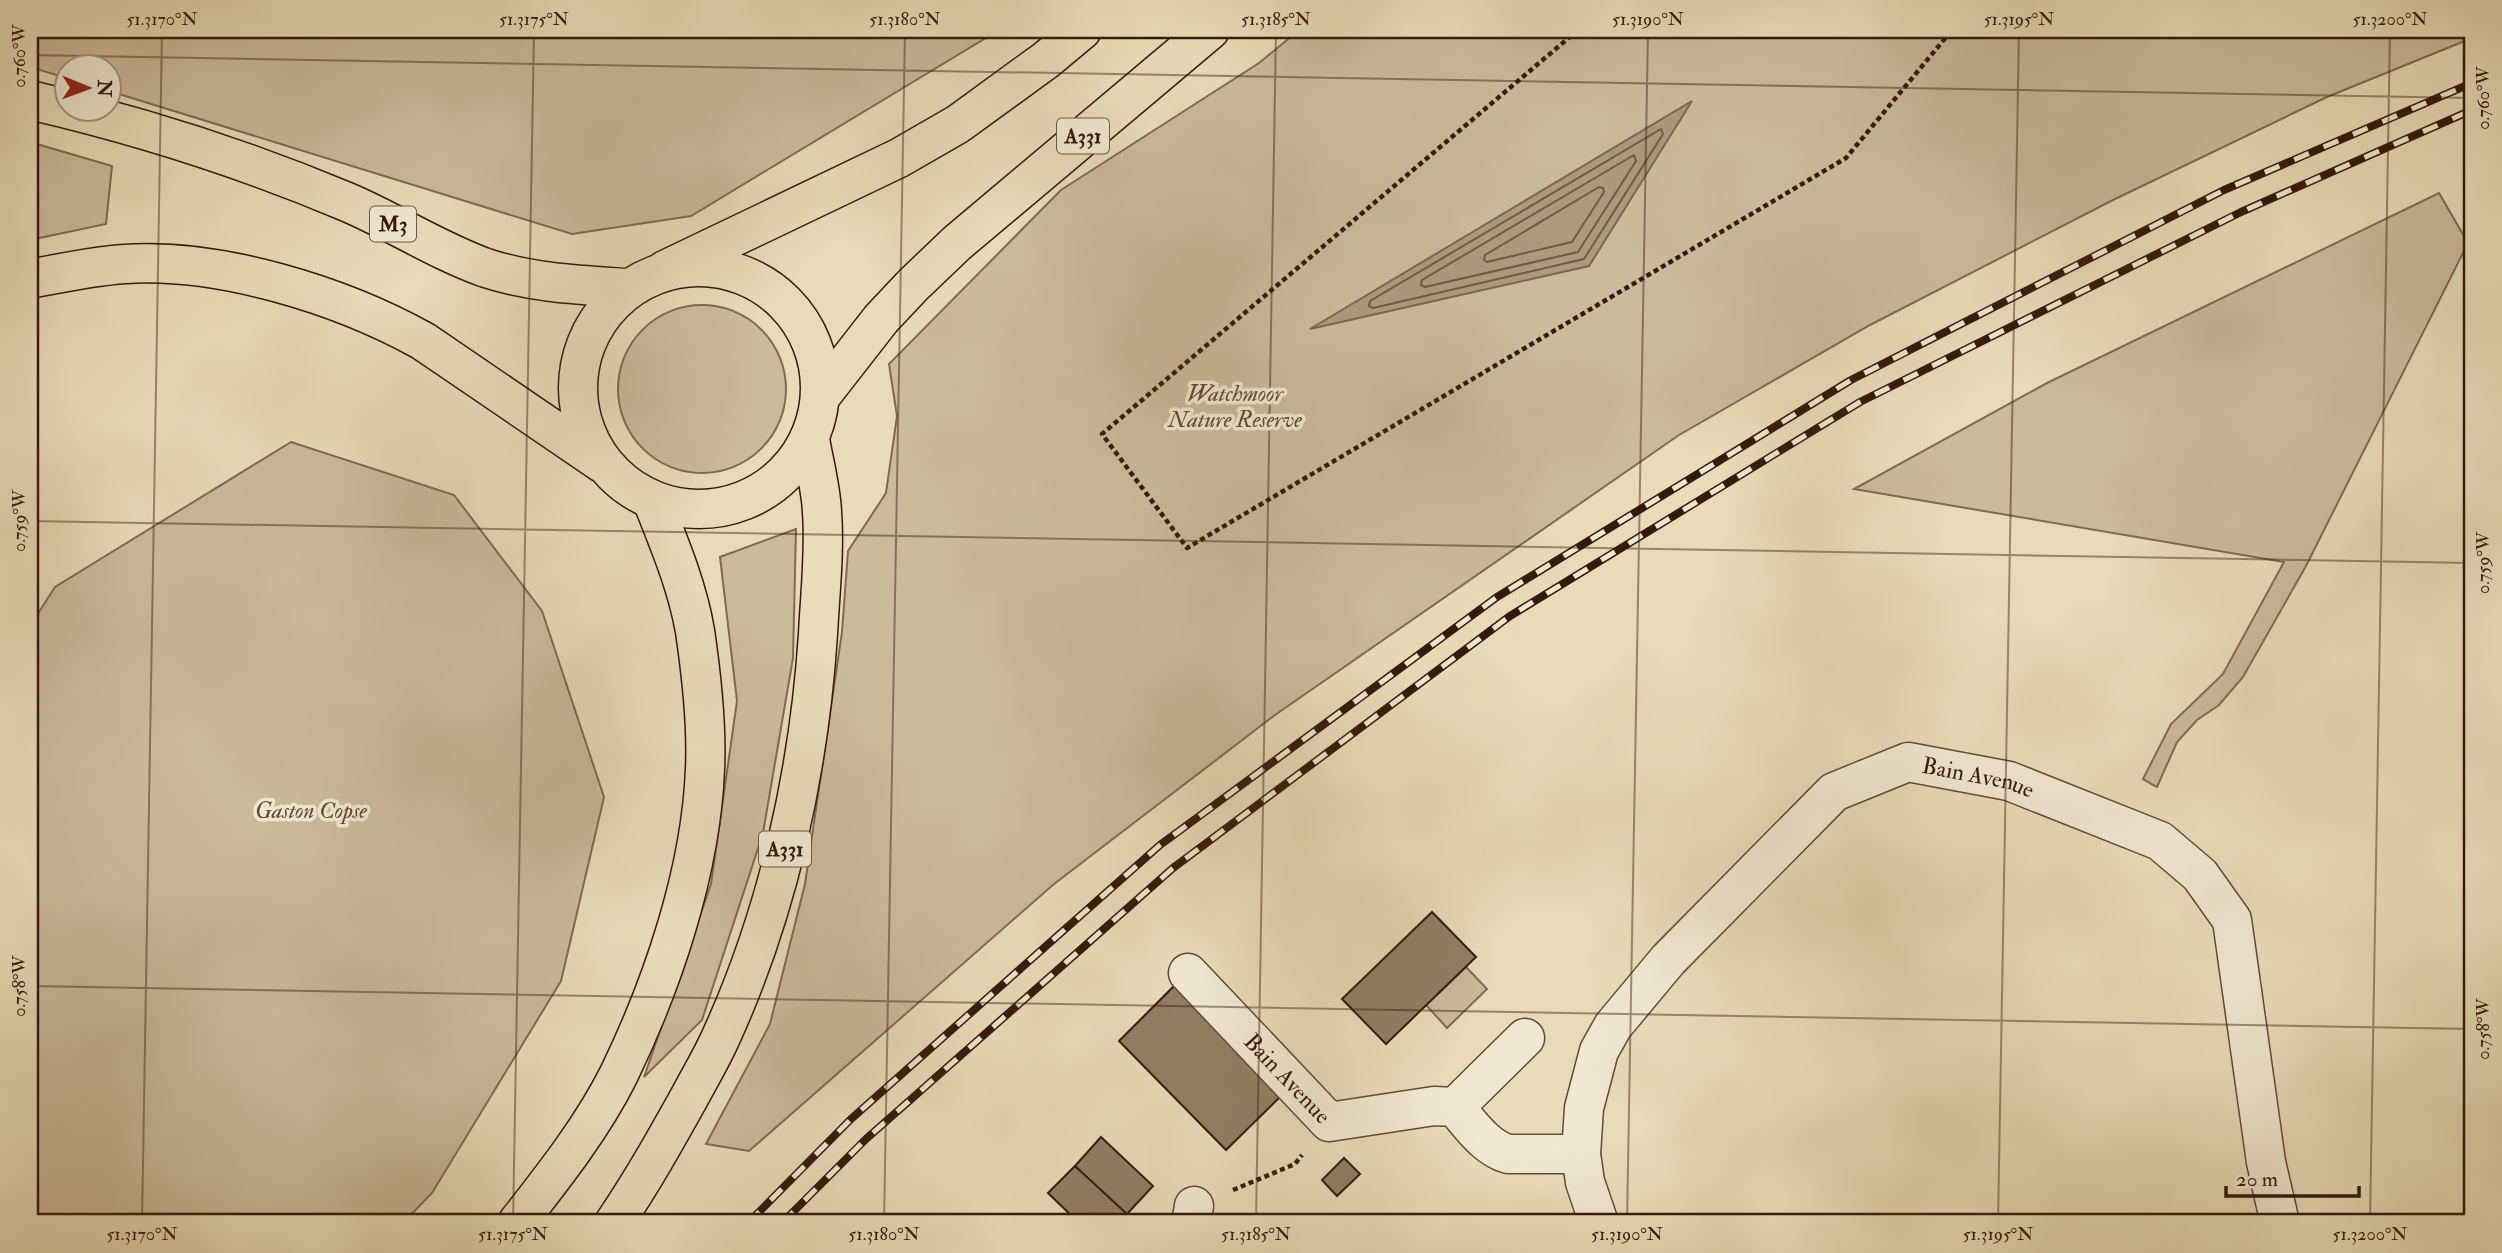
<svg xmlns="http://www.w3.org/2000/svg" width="2502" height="1253" font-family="'IM FELL Double Pica',serif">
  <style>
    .green { fill: #cabb9b; stroke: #806a54; stroke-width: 2 }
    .water { fill: #ab9a7e; stroke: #7c6650; stroke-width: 2 }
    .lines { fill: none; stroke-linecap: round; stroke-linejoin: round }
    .shore { stroke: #705a45; stroke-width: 2 }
    .building { fill: #927e65; stroke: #35190c; stroke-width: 2 }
    .street-casing { stroke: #624a37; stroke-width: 41 }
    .primary-casing { stroke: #35190c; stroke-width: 41 }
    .highway-casing { stroke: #35190c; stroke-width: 41 }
    .path { stroke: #35190c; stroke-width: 4.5; stroke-dasharray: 5 3.5; stroke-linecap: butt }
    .street { stroke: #f0e8d1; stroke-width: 38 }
    .primary { stroke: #e8dcb8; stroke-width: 38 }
    .highway { stroke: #e8dcb8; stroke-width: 38 }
    .rail-casing { stroke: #35190c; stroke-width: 8 }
    .rail { stroke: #f0e8d1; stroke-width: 5; stroke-dasharray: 16; stroke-linecap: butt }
    .ticks { fill: none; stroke: #35190c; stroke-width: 2; stroke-opacity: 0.45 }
    .labels { text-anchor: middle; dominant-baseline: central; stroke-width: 7; stroke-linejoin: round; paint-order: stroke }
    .shield { fill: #f0e8d1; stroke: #6d5747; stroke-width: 2 }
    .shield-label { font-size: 21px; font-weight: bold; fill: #35190c }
    .park-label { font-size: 23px; font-style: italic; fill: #624a37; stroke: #f0e8d1 }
    .street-label { font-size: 23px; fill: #35190c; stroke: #f0e8d1 }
    .neatline { fill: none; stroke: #35190c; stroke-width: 2.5 }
    .ticks-label { font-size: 18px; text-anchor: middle; fill: #35190c }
  </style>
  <rect width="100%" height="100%" fill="#e8dcb8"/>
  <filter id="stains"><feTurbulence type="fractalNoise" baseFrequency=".00286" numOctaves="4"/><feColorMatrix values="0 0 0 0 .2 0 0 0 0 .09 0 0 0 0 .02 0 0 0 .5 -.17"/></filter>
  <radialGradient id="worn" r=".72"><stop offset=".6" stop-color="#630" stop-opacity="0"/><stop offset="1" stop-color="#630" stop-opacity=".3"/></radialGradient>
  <!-- green -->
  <path class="green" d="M 30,30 L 999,30 L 691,216 L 572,234 L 109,91 L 108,66 L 66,66 L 66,78 L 30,67 Z
    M 1299,30 L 2472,30 L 2472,38 L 2327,97 L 2113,200 L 1870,325 L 1679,435 L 1275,715 L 1054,884 L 749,1151 L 706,1144 L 770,1024 L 805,884 L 842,632 L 848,551 L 886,493 L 897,416 L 889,364 L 1061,190 L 1259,63 Z
    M 30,142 L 112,166 L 106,224 L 30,240 Z
    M 2439,193 L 2468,243 L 2306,566 L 2243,677 L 2219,705 L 2197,720 L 2177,742 L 2157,787 L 2143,779 L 2171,724 L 2223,674 L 2284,562 L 1854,489 L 2047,383 Z
    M618 389a84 84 0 1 1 168 0a84 84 0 1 1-168 0Z
    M 291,442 L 454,495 L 542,611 L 604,797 L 561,981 L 432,1193 L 403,1223 L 30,1223 L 30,626 L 55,587 Z
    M 796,529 L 793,658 L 763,833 L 702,1020 L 644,1077 L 711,884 L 737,701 L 720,557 Z
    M 1466,967 L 1487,989 L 1447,1028 L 1426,1005 Z"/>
  <!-- water -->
  <path class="water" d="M 1692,101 L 1589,266 L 1310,329 Z"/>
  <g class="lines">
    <!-- shore -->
    <path class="shore" d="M 1661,129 L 1663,134 L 1584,259 L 1373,308 L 1369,306 L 1370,301 Z
      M 1634,155 L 1636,161 L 1578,252 L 1425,287 L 1421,285 L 1422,280 Z
      M 1599,187 L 1603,188 L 1604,192 L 1572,242 L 1487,262 L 1484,260 L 1485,255 Z"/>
  </g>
  <!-- building -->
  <path class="building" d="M 1432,912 L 1476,957 L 1386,1044 L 1342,999 Z
    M 1177,983 L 1285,1092 L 1226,1150 L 1119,1041 Z
    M 1101,1137 L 1153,1186 L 1127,1214 L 1075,1166 Z
    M 1344,1158 L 1360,1174 L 1337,1196 L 1322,1180 Z
    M 1075,1166 L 1127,1214 L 1118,1223 L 1079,1223 L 1048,1193 Z"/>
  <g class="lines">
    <defs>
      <g id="street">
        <path id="s1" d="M 1188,973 L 1329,1122 L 1434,1106 L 1455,1107 C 1471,1125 1485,1147 1508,1154 L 1581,1154"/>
        <path d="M 1455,1107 L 1525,1038"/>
        <path d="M 1191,1223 L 1194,1206"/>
        <path id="s2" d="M 1599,1223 L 1585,1182 L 1581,1154 L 1584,1108 L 1599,1051 L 1613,1026 L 1668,960 L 1834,792 L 1908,762 L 2009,781 L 2160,841 L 2200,875 L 2232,920 L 2266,1162 L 2280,1223"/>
      </g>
      <path id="primary" d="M 665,270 L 899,158 L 958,124 L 1046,60 L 1082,30
        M 821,396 L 881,319 L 913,285 L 957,243 L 1210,30"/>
      <path id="highway" d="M 30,100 C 138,125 245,159 347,202 C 394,222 438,251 486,268 C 532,283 580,285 627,288
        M578 388a121 121 0 1 1 242 0a121 121 0 1 1-242 0Z
        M 30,279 C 61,273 93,266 125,264 C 221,258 340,295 423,341 L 602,463
        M 517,1223 C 553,1177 592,1128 619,1074 C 663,983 701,871 705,769 C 707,727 701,672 695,631 C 687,585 669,543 652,500
        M 614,1223 C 642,1182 666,1139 690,1096 C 700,1077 711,1059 720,1039 C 778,913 809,772 818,634 C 820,594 825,552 822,512 C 821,488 814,463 810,439"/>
    </defs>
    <!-- street casing -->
    <use href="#street" class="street-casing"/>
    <!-- primary casing -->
    <use href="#primary" class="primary-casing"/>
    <!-- highway casing -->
    <use href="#highway" class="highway-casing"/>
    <!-- path -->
    <path class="path" d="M 1578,30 L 1102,434 L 1187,548 L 1846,158 L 1952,30
      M 1233,1190 L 1295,1164 L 1302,1155"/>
    <!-- street -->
    <use href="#street" class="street"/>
    <!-- primary -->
    <use href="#primary" class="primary"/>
    <!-- highway -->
    <use href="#highway" class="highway"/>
    <defs>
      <path id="rail" d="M 748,1223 L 851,1119 L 1160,845 L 1497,597 L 1851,380 L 2224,190 L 2472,83
        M 782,1223 L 866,1139 L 1173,868 L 1510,616 L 1860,402 L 2241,212 L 2472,110"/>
    </defs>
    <!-- rail casing -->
    <use href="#rail" class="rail-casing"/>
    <!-- rail -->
    <use href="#rail" class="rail"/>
  </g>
  <!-- ticks -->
  <path class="ticks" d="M 30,55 L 2472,98M 30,521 L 2472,563M 30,986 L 2472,1029M 142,1223 L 162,30M 513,1223 L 534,30M 884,1223 L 905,30M 1256,1223 L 1276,30M 1627,1223 L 1648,30M 1998,1223 L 2019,30M 2370,1223 L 2390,30"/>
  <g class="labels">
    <!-- shield labels -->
    <g class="shield">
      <rect x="1057" y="118.5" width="52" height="35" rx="5"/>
      <rect x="370" y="206.5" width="46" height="35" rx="5"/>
      <rect x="759" y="831.5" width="52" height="35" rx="5"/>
    </g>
    <g class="shield-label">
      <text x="1083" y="136">A331</text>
      <text x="393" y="224">M3</text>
      <text x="785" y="849">A331</text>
    </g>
    <!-- park labels -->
    <g class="park-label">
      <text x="1235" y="393">Watchmoor<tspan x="1235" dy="26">Nature Reserve</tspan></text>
      <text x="311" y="810">Gaston Copse</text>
    </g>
    <!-- street labels -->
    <g class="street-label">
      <text stroke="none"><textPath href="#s2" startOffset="679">Bain Avenue</textPath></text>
      <text stroke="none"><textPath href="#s1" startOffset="145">Bain Avenue</textPath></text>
    </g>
  </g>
  <!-- margin -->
  <rect width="2502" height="1253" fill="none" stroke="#e8dcb8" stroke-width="77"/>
  <!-- north arrow -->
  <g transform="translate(88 88) rotate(91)"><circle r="33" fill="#f0e8d1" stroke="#a59582" stroke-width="2"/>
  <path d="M0-5L12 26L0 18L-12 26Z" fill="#8f2418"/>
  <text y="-10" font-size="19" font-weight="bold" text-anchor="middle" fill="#35190c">N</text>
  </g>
  <!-- scale -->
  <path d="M2226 1186v10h133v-10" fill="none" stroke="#35190c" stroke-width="3.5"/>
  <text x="2236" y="1186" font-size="21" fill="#35190c" stroke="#f0e8d1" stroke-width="5" paint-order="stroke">20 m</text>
  <rect x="38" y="38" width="2426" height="1176" class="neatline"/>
  <g class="ticks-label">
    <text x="162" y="25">51.3170°N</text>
    <text x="534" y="25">51.3175°N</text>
    <text x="905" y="25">51.3180°N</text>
    <text x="1276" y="25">51.3185°N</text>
    <text x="1648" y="25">51.3190°N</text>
    <text x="2019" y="25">51.3195°N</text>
    <text x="2390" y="25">51.3200°N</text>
    <text transform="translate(19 56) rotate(-90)" y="6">0.760°W</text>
    <text transform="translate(2483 98) rotate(-90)" y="6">0.760°W</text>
    <text transform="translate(19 521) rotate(-90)" y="6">0.759°W</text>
    <text transform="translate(2483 563) rotate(-90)" y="6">0.759°W</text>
    <text transform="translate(19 986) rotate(-90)" y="6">0.758°W</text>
    <text transform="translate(2483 1029) rotate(-90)" y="6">0.758°W</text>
    <text x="142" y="1240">51.3170°N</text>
    <text x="513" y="1240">51.3175°N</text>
    <text x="884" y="1240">51.3180°N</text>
    <text x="1256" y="1240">51.3185°N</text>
    <text x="1627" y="1240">51.3190°N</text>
    <text x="1998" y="1240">51.3195°N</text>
    <text x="2370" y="1240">51.3200°N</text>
  </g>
  <rect width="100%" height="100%" filter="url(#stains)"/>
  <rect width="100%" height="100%" fill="url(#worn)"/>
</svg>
